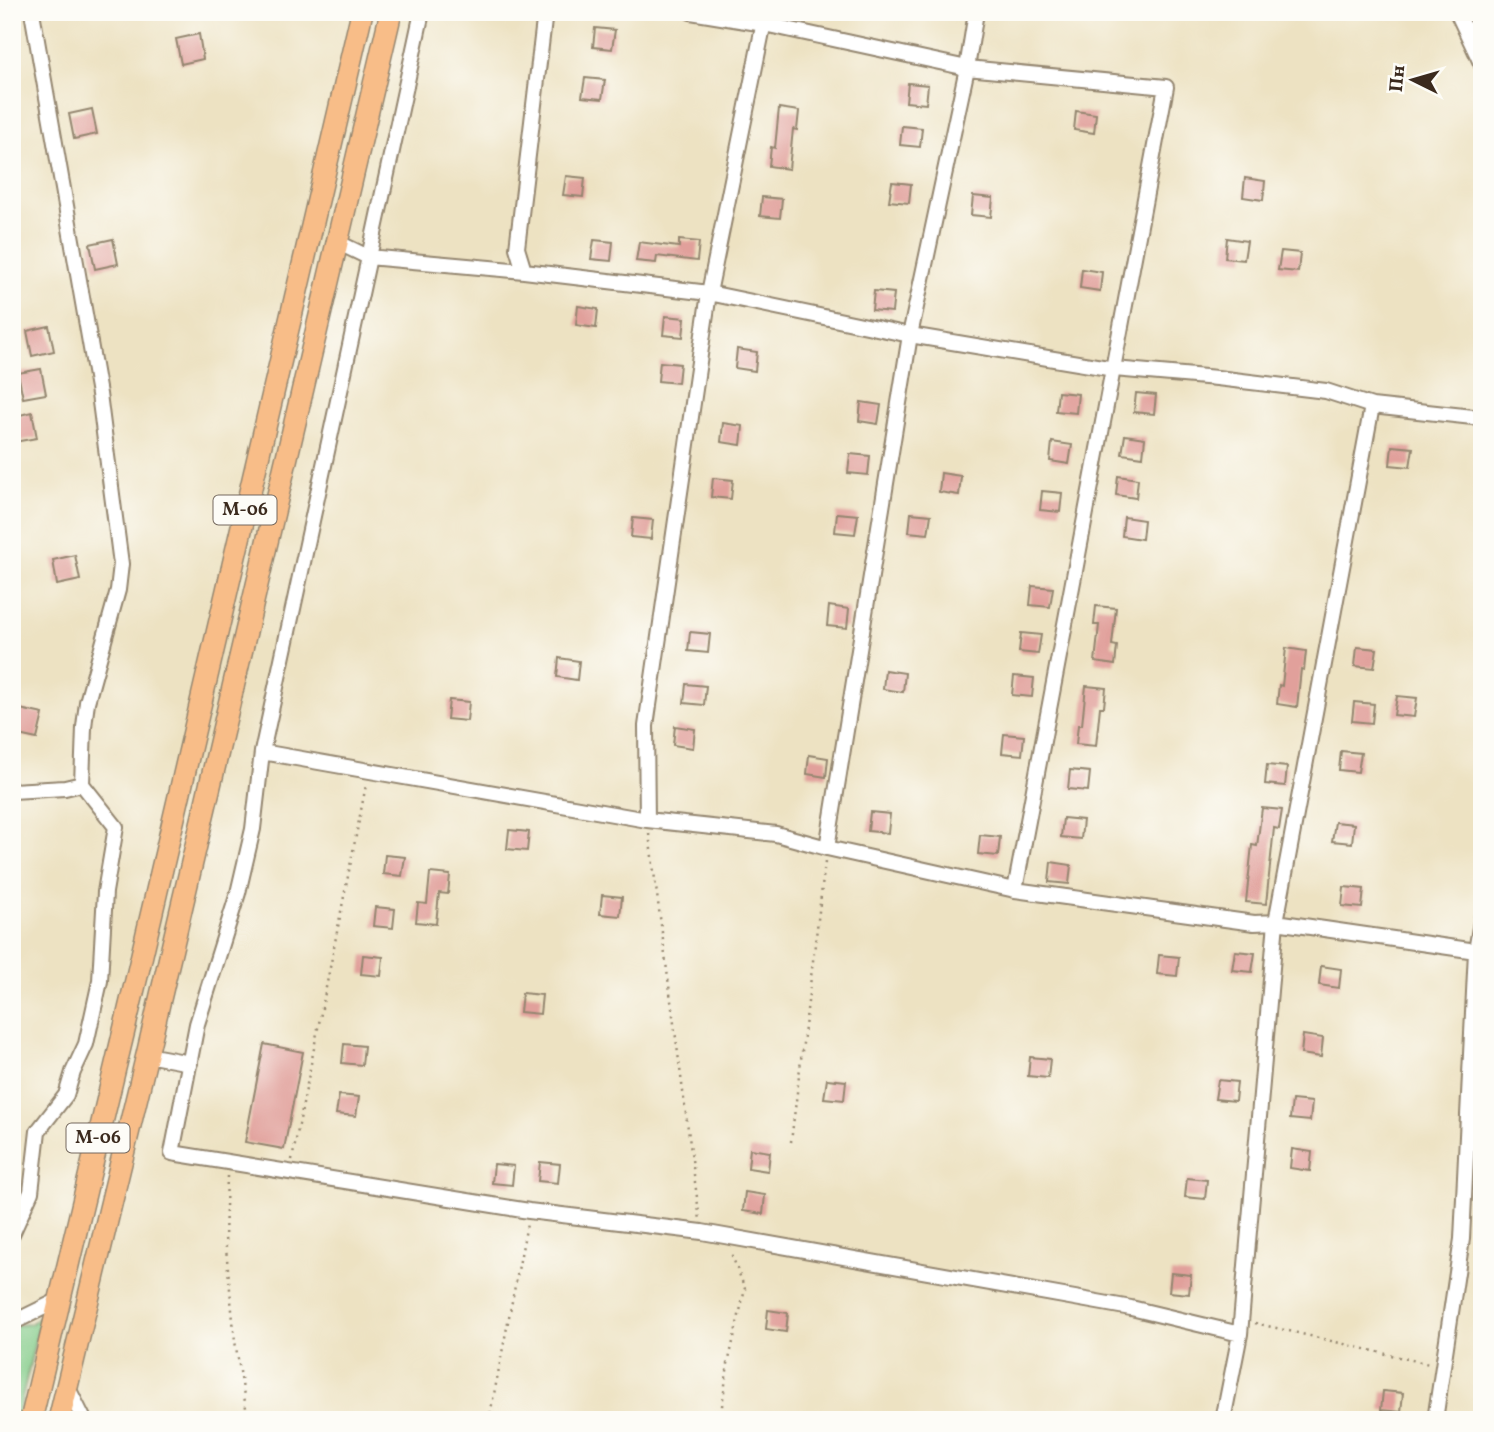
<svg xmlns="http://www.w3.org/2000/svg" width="1494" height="1432" font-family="Vollkorn,serif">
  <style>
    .green { fill: #80ca86; stroke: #5e7a52; stroke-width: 2 }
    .building { fill: #e1a09b }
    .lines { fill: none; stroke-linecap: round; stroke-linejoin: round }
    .minor-casing { stroke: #948670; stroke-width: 18 }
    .highway-casing { stroke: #948670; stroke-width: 24 }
    .path { stroke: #948670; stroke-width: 2.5; stroke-dasharray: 2 5; stroke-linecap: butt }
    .minor { stroke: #fff; stroke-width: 14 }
    .highway { stroke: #f8bd88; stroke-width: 21 }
    .labels { text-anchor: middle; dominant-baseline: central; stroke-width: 5; stroke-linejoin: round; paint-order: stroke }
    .shield { fill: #fdfcf7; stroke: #75695f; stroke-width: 2 }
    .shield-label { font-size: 18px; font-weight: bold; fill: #3b2a1e }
  </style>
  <rect width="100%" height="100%" fill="#fdfcf7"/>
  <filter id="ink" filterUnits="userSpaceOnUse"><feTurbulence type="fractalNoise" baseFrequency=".0143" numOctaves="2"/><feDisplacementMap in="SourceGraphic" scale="14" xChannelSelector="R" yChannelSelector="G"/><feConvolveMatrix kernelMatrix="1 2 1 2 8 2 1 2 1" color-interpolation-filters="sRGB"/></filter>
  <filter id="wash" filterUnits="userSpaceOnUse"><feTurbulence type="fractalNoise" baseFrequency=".00686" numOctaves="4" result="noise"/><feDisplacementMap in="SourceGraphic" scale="28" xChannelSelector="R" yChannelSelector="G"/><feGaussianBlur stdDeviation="1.57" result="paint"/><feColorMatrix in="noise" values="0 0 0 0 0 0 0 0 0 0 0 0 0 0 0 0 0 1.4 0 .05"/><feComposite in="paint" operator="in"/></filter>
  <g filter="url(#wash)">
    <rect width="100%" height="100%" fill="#ede2c2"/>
    <!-- green -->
    <path class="green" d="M 41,1316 L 17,1420 L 12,1420 L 12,1328 L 17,1325 L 30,1324 Z"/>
    <g id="blocks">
      <!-- building -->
      <path class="building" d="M 595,28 L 615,30 L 612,49 L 593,47 Z
        M 199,34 L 203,59 L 181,64 L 176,39 Z
        M 585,78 L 605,80 L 602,99 L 582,97 Z
        M 908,83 L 928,85 L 926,104 L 906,102 Z
        M 779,108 L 799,111 L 797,130 L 793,129 L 789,169 L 769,166 L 771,147 L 775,148 Z
        M 92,109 L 97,134 L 74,139 L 69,114 Z
        M 1076,111 L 1096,114 L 1094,133 L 1074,130 Z
        M 902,126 L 922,128 L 920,147 L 900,145 Z
        M 566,176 L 585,178 L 583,197 L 563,195 Z
        M 1245,178 L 1265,181 L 1263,200 L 1243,197 Z
        M 892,182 L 911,184 L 909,203 L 889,201 Z
        M 973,196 L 993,198 L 991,217 L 971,215 Z
        M 762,197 L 782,199 L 780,218 L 760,216 Z
        M 1227,238 L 1247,241 L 1244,260 L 1225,258 Z
        M 113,239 L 118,264 L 95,269 L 90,244 Z
        M 594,240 L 613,242 L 611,261 L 591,259 Z
        M 679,240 L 699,242 L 697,261 L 657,256 L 656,263 L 636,261 L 639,242 L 679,247 Z
        M 1281,251 L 1300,253 L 1298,272 L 1278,270 Z
        M 1082,269 L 1102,272 L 1100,291 L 1080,288 Z
        M 874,291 L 894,293 L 892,312 L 872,310 Z
        M 578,306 L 598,309 L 596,328 L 576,325 Z
        M 665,316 L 685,318 L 683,337 L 663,335 Z
        M 49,326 L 54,351 L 32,356 L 27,331 Z
        M 737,349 L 757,352 L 755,371 L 735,368 Z
        M 660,362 L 680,364 L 678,383 L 658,381 Z
        M 41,369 L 46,394 L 23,398 L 18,373 Z
        M 1058,392 L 1078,394 L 1076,413 L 1056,411 Z
        M 1136,393 L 1156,395 L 1154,414 L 1134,412 Z
        M 861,402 L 881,405 L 878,424 L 859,421 Z
        M 32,412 L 37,438 L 14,442 L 12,417 Z
        M 723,423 L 743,426 L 741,445 L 721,442 Z
        M 1125,435 L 1145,438 L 1143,457 L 1122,454 Z
        M 1052,442 L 1072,445 L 1069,464 L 1050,461 Z
        M 1392,446 L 1413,448 L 1410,467 L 1390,465 Z
        M 850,454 L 870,456 L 868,475 L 848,473 Z
        M 941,473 L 961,476 L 959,495 L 939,492 Z
        M 1118,476 L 1138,479 L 1136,498 L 1116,495 Z
        M 713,478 L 733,480 L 731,499 L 711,497 Z
        M 1042,491 L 1062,493 L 1060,512 L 1040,510 Z
        M 837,513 L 858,515 L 855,534 L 835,532 Z
        M 911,513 L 931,515 L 928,534 L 909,532 Z
        M 1124,517 L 1144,520 L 1142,539 L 1122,536 Z
        M 633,518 L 653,520 L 651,539 L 631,537 Z
        M 75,555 L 80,580 L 57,585 L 53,560 Z
        M 1032,586 L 1053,588 L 1050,607 L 1030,605 Z
        M 829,606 L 849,609 L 847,628 L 827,626 Z
        M 1096,606 L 1116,608 L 1112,645 L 1117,646 L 1115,665 L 1095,662 L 1099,625 L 1094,625 Z
        M 690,632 L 710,634 L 708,653 L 688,651 Z
        M 1021,633 L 1041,635 L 1038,654 L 1019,652 Z
        M 1357,647 L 1377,649 L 1374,668 L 1355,666 Z
        M 1286,648 L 1306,651 L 1304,670 L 1301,669 L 1297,707 L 1277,704 L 1279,685 L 1282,686 Z
        M 559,658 L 579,661 L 577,680 L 557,677 Z
        M 885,670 L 905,673 L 903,692 L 883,689 Z
        M 1014,676 L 1034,678 L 1032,697 L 1012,695 Z
        M 686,684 L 706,686 L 704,705 L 684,703 Z
        M 1086,686 L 1106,688 L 1104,707 L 1100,707 L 1096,746 L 1076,744 L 1078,725 L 1082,725 Z
        M 1397,696 L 1417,698 L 1414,717 L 1394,715 Z
        M 449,700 L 469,702 L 467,721 L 447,719 Z
        M 1354,702 L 1374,704 L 1372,723 L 1352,721 Z
        M 20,709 L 43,714 L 37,739 L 14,734 Z
        M 675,726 L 695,729 L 693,748 L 673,745 Z
        M 1004,734 L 1024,736 L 1022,755 L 1002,753 Z
        M 1341,751 L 1361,753 L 1358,772 L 1339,770 Z
        M 809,755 L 828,758 L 826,777 L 807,774 Z
        M 1267,765 L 1287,767 L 1285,786 L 1265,784 Z
        M 1070,770 L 1090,772 L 1088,791 L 1068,789 Z
        M 1262,808 L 1282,810 L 1279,829 L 1274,828 L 1266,904 L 1246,902 L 1252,845 L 1257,846 Z
        M 870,812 L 890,814 L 888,833 L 868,831 Z
        M 1063,818 L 1083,820 L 1081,839 L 1061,837 Z
        M 1335,822 L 1354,824 L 1352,843 L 1332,841 Z
        M 509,830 L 529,832 L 527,851 L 507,849 Z
        M 980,835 L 1000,837 L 998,856 L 978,854 Z
        M 385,855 L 405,857 L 402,876 L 383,874 Z
        M 1051,862 L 1071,865 L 1069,884 L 1049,882 Z
        M 430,873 L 450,875 L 448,894 L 439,893 L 436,924 L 416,922 L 418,903 L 427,904 Z
        M 1344,887 L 1364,889 L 1362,908 L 1342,906 Z
        M 602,895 L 622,897 L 620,916 L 600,914 Z
        M 375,907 L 395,909 L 393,928 L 373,926 Z
        M 1235,951 L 1255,953 L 1252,972 L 1232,970 Z
        M 363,955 L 383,957 L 381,976 L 361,974 Z
        M 1159,955 L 1179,957 L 1177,976 L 1157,974 Z
        M 1321,966 L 1341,969 L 1339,988 L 1319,985 Z
        M 522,993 L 542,995 L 540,1014 L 520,1012 Z
        M 1303,1035 L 1323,1038 L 1321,1057 L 1301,1054 Z
        M 264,1044 L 303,1052 L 284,1149 L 245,1142 Z
        M 344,1044 L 364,1046 L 362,1065 L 342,1063 Z
        M 1030,1057 L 1050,1059 L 1048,1078 L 1028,1076 Z
        M 827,1079 L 846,1081 L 844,1100 L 824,1098 Z
        M 1218,1080 L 1237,1082 L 1235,1101 L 1215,1099 Z
        M 339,1095 L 359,1097 L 356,1116 L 336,1114 Z
        M 1292,1100 L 1312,1102 L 1310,1121 L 1290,1119 Z
        M 750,1149 L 770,1152 L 768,1171 L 748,1168 Z
        M 1292,1149 L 1312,1152 L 1310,1171 L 1290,1168 Z
        M 540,1162 L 560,1164 L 558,1183 L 538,1181 Z
        M 494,1164 L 514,1166 L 512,1185 L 492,1183 Z
        M 1187,1178 L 1207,1180 L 1205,1199 L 1185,1197 Z
        M 745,1192 L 765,1195 L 763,1214 L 743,1211 Z
        M 1171,1273 L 1191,1275 L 1189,1294 L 1169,1292 Z
        M 768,1310 L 788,1313 L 786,1332 L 766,1329 Z
        M 1383,1391 L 1403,1393 L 1401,1412 L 1381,1410 Z"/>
    </g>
  </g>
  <g filter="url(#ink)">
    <use href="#blocks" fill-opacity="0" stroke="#948670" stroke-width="2"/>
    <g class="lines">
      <defs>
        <path id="minor" d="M 422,12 L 262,752 L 253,829 L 238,893 L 197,1024 L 172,1153 L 529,1211 L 702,1232 L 1131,1308 L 1240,1334
          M 545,12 L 517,248 L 524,271 L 709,293 L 910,335 L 1114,369 L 1217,378 L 1326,391 L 1372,406 L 1482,418
          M 691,12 L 764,24 L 967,68 L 1166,87 L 1015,890
          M 1457,12 L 1482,65
          M 337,242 L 368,257 L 524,271
          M 262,752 L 647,820 L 776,834 L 827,848 L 1015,890 L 1254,923 L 1276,922 L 1476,951
          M 12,791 L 65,788 L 82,784
          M 647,820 L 646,726 L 709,293 L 766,12
          M 827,848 L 910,335 L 967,68 L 976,12
          M 147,1055 L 190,1063
          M 12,1234 L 31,1192 L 38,1131 L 66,1095 L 73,1072 L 86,1044 L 100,981 L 105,892 L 116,827 L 82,784 L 84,727 L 87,702 L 118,590 L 121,564 L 99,394 L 32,12
          M 12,1323 L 59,1300
          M 67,1386 L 84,1420
          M 1223,1420 L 1240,1334 L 1276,922 L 1372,406
          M 1435,1420 L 1462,1239 L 1476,951 L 1482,916"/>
        <path id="highway" d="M 31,1420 L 137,976 L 362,12
          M 59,1420 L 147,1055 L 391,12"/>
      </defs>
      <!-- minor casing -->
      <use href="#minor" class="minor-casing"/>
      <!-- highway casing -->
      <use href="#highway" class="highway-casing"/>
      <!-- path -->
      <path class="path" d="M 649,834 L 700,1220
        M 791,1142 L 825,862
        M 292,1160 L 366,785
        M 227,1176 L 225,1238 L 235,1341 L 248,1420
        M 1255,1323 L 1429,1364
        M 489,1420 L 527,1224
        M 720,1420 L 728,1364 L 745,1289 L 731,1253"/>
      <!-- minor -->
      <use href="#minor" class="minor"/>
      <!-- highway -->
      <use href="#highway" class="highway"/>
    </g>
  </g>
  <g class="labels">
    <!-- shield labels -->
    <g class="shield">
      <rect x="213.5" y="495.5" width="63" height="29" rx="5"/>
      <rect x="66.5" y="1123.5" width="63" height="29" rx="5"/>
    </g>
    <g class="shield-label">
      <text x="245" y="510">М-06</text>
      <text x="98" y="1138">М-06</text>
    </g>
  </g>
  <!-- margin -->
  <rect width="1494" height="1432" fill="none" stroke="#fdfcf7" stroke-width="42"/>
  <!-- north arrow -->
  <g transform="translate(1413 80) rotate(275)" stroke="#fdfcf7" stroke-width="5" paint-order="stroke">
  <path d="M0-5L12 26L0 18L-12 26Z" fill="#3b2a1e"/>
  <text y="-10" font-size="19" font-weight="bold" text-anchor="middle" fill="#3b2a1e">Пн</text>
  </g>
</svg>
